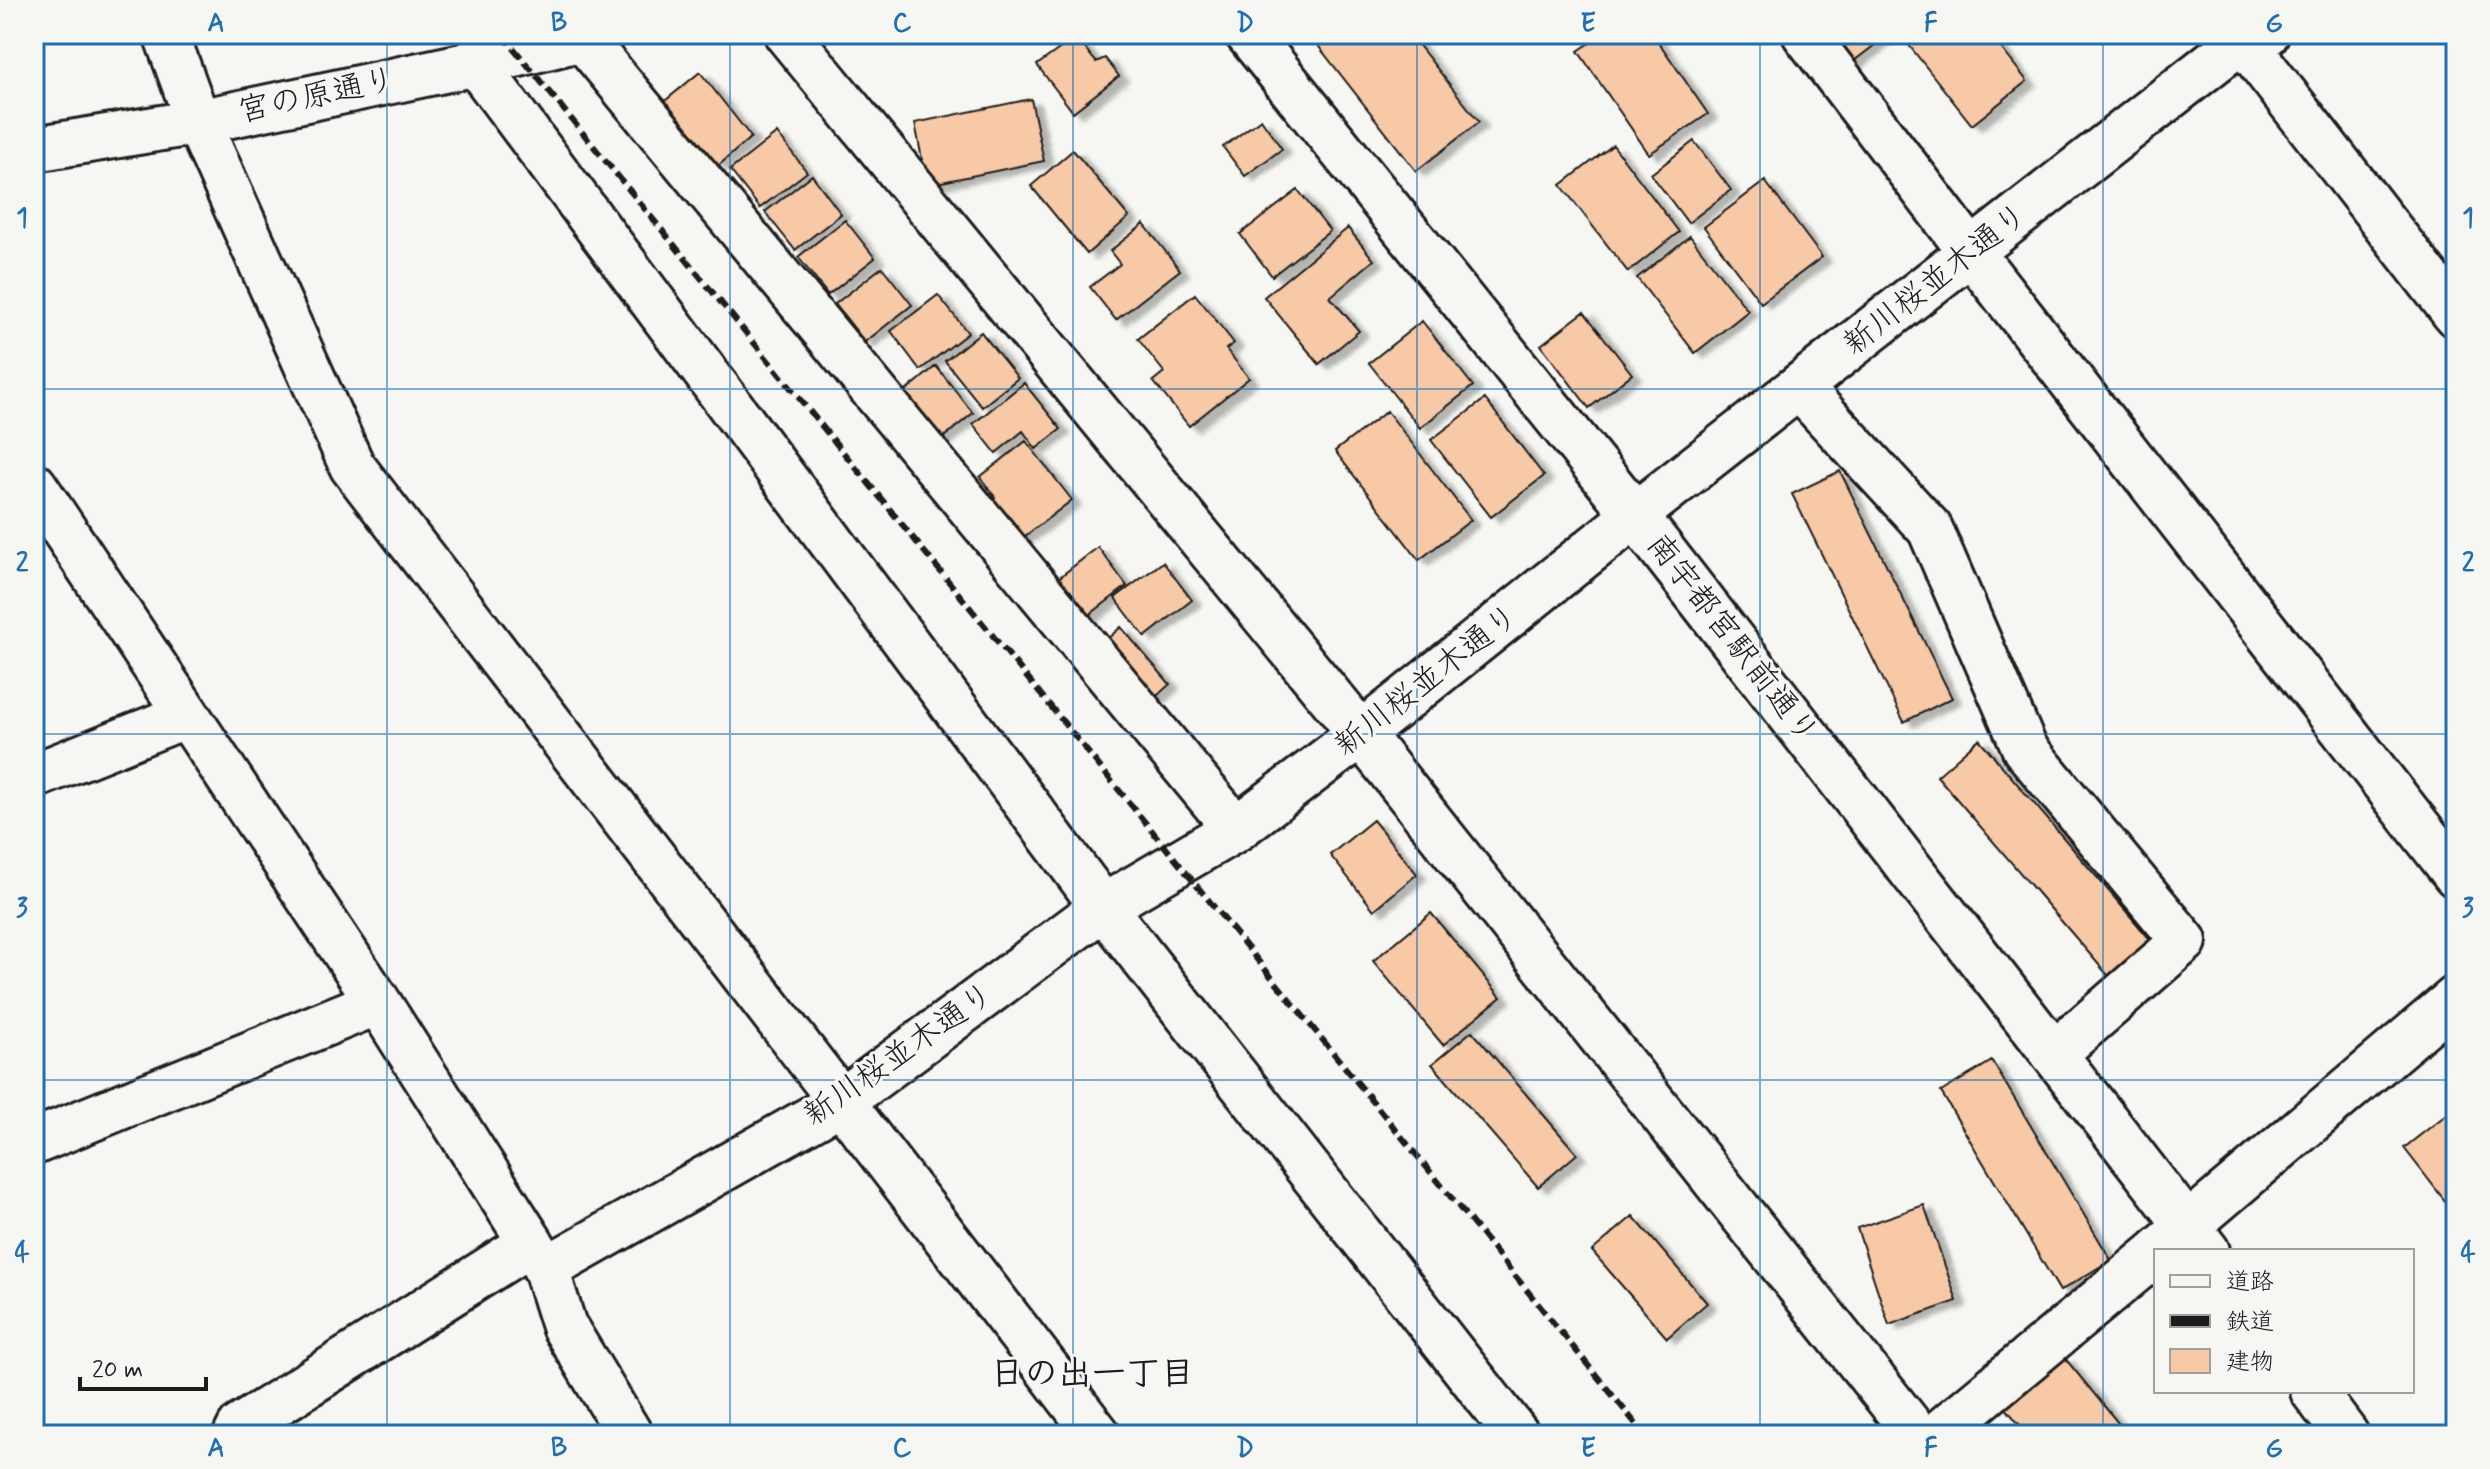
<svg xmlns="http://www.w3.org/2000/svg" width="2490" height="1469" font-family="Mynerve,'Klee One',sans-serif">
  <style>
    .building { fill: #f7c9a6; stroke: #1c1c1c; stroke-width: 2; filter: url(#shadow) }
    .lines { fill: none; stroke-linecap: round; stroke-linejoin: round }
    .minor-casing { stroke: #1c1c1c; stroke-width: 50 }
    .tertiary-casing { stroke: #1c1c1c; stroke-width: 50 }
    .minor { stroke: #f6f6f2; stroke-width: 44 }
    .tertiary { stroke: #f6f6f2; stroke-width: 44 }
    .rail { stroke: #1c1c1c; stroke-width: 6; stroke-dasharray: 12 6; stroke-linecap: butt }
    .grid { fill: none; stroke: #1f6fb2; stroke-width: 2; stroke-opacity: 0.55 }
    .labels { text-anchor: middle; dominant-baseline: central; stroke-width: 6; stroke-linejoin: round; paint-order: stroke }
    .street-label { font-size: 32px; fill: #1c1c1c; stroke: #f6f6f2 }
    .neighbourhood-label { font-size: 34px; font-weight: bold; fill: #1c1c1c; stroke: #f6f6f2 }
    .neatline { fill: none; stroke: #1f6fb2; stroke-width: 3 }
    .grid-label { font-size: 26px; text-anchor: middle; font-weight: bold; fill: #1f6fb2 }
  </style>
  <defs>
    <filter id="shadow"><feDropShadow dx="9" dy="5" stdDeviation="2" flood-color="#0004"/></filter>
  </defs>
  <rect width="100%" height="100%" fill="#f6f6f2"/>
  <filter id="ink" filterUnits="userSpaceOnUse"><feTurbulence type="fractalNoise" baseFrequency=".0125" numOctaves="2"/><feDisplacementMap in="SourceGraphic" scale="16" xChannelSelector="R" yChannelSelector="G"/><feConvolveMatrix kernelMatrix="1 2 1 2 8 2 1 2 1" color-interpolation-filters="sRGB"/></filter>
  <g filter="url(#ink)">
    <!-- building -->
    <path class="building" d="M 1309,34 L 1410,34 L 1479,122 L 1416,171 Z
      M 1603,34 L 1653,34 L 1708,114 L 1649,154 L 1578,51 Z
      M 1827,34 L 1889,34 L 1850,64 Z
      M 1921,34 L 1990,34 L 2027,81 L 1972,125 L 1908,44 Z
      M 1076,37 L 1096,62 L 1105,58 L 1119,76 L 1073,112 L 1037,65 Z
      M 700,72 L 751,137 L 718,166 L 665,101 Z
      M 1031,99 L 1044,161 L 927,185 L 915,123 Z
      M 1261,119 L 1282,149 L 1245,176 L 1223,147 Z
      M 777,133 L 807,172 L 760,208 L 730,170 Z
      M 1694,141 L 1731,190 L 1688,223 L 1651,174 Z
      M 1613,145 L 1679,232 L 1628,272 L 1561,185 Z
      M 1073,150 L 1129,217 L 1087,254 L 1031,186 Z
      M 812,175 L 841,214 L 795,250 L 765,212 Z
      M 1765,181 L 1822,257 L 1761,303 L 1704,227 Z
      M 1298,190 L 1330,231 L 1272,276 L 1240,234 Z
      M 845,220 L 875,258 L 828,295 L 798,257 Z
      M 1144,224 L 1180,270 L 1116,320 L 1090,287 L 1120,264 L 1110,251 Z
      M 1348,228 L 1374,260 L 1330,297 L 1359,331 L 1319,364 L 1264,297 Z
      M 1690,236 L 1748,311 L 1695,353 L 1637,278 Z
      M 882,267 L 912,305 L 865,342 L 835,304 Z
      M 1195,294 L 1234,343 L 1226,349 L 1249,378 L 1189,426 L 1153,381 L 1164,372 L 1138,339 Z
      M 938,295 L 968,333 L 920,370 L 891,331 Z
      M 1584,312 L 1632,374 L 1589,408 L 1541,345 Z
      M 1422,321 L 1473,386 L 1420,428 L 1369,363 Z
      M 981,332 L 1018,378 L 982,407 L 945,361 Z
      M 936,366 L 973,413 L 938,442 L 900,396 Z
      M 1024,383 L 1061,429 L 1036,449 L 1023,431 L 996,453 L 973,424 Z
      M 1485,399 L 1544,476 L 1491,517 L 1431,440 Z
      M 1387,411 L 1471,520 L 1419,560 L 1335,451 Z
      M 1026,441 L 1072,500 L 1012,546 L 982,507 L 995,497 L 980,477 Z
      M 1840,471 L 1952,698 L 1904,722 L 1792,494 Z
      M 1098,547 L 1127,586 L 1080,622 L 1051,584 Z
      M 1163,562 L 1192,600 L 1145,637 L 1115,598 Z
      M 1121,627 L 1170,684 L 1148,704 L 1099,646 Z
      M 1979,739 L 2154,944 L 2112,980 L 1937,776 Z
      M 1373,820 L 1417,874 L 1374,910 L 1330,855 Z
      M 1431,913 L 1501,997 L 1443,1045 L 1373,961 Z
      M 1472,1031 L 1577,1154 L 1538,1187 L 1432,1064 Z
      M 1992,1061 L 2111,1260 L 2060,1291 L 1941,1092 Z
      M 2456,1107 L 2456,1215 L 2404,1148 Z
      M 1924,1205 L 1957,1301 L 1889,1325 L 1857,1228 Z
      M 1633,1216 L 1707,1303 L 1667,1338 L 1592,1251 Z
      M 2064,1357 L 2128,1435 L 2028,1435 L 2004,1406 Z"/>
    <g class="lines">
      <defs>
        <path id="minor" d="M 166,34 L 198,122 L 352,466 L 1098,1435
          M 579,34 L 1236,829
          M 787,34 L 1361,734 L 1917,1435
          M 1805,34 L 1971,252 L 2456,875
          M 2238,34 L 2456,315
          M 474,61 L 1103,907 L 1517,1435
          M 1799,387 L 1930,529 L 2025,749 L 2184,941 L 2054,1054
          M 34,485 L 378,1002 L 531,1243 L 546,1269 L 564,1326 L 630,1435
          M 34,776 L 187,715
          M 34,1142 L 378,1002
          M 2158,1251 L 2456,998
          M 546,1269 L 841,1102 L 1103,907 L 1236,829 L 1361,734 L 1635,515 L 2243,39 L 2266,34
          M 236,1435 L 240,1427 L 531,1243
          M 1937,1435 L 2156,1253"/>
        <path id="tertiary" d="M 1248,34 L 1635,515 L 2207,1251
          M 34,149 L 198,122 L 519,54 L 599,34
          M 2313,1391 L 2346,1435"/>
      </defs>
      <!-- minor casing -->
      <use href="#minor" class="minor-casing"/>
      <!-- tertiary casing -->
      <use href="#tertiary" class="tertiary-casing"/>
      <!-- minor -->
      <use href="#minor" class="minor"/>
      <!-- tertiary -->
      <use href="#tertiary" class="tertiary"/>
      <!-- rail -->
      <path class="rail" d="M 502,34 L 1645,1435"/>
    </g>
  </g>
  <!-- grid -->
  <path class="grid" d="M 387,34 L 387,1435M 730,34 L 730,1435M 1073,34 L 1073,1435M 1417,34 L 1417,1435M 1760,34 L 1760,1435M 2103,34 L 2103,1435M 34,389 L 2456,389M 34,734 L 2456,734M 34,1080 L 2456,1080"/>
  <g class="labels">
    <!-- street labels -->
    <g class="street-label">
      <text transform="translate(317 96) rotate(-12)">宮の原通り</text>
      <text transform="translate(1936 280) rotate(-38)">新川桜並木通り</text>
      <text transform="translate(1732 639) rotate(52)">南宇都宮駅前通り</text>
      <text transform="translate(1427 681) rotate(-38)">新川桜並木通り</text>
      <text transform="translate(899 1055) rotate(-35)">新川桜並木通り</text>
    </g>
    <!-- neighbourhood labels -->
    <g class="neighbourhood-label">
      <text x="1092" y="1374">日の出一丁目</text>
    </g>
  </g>
  <!-- margin -->
  <rect width="2490" height="1469" fill="none" stroke="#f6f6f2" stroke-width="88"/>
  <!-- legend -->
  <rect x="2154" y="1249" width="260" height="144" fill="#f6f6f2" stroke="#9f9f9c" stroke-width="2"/>
  <rect x="2170" y="1275" width="40" height="12" fill="#f6f6f2" stroke="#9f9f9c" stroke-width="2"/>
  <text x="2226" y="1289" font-size="24" fill="#1c1c1c">道路</text>
  <rect x="2170" y="1315" width="40" height="12" fill="#1c1c1c" stroke="#9f9f9c" stroke-width="2"/>
  <text x="2226" y="1329" font-size="24" fill="#1c1c1c">鉄道</text>
  <rect x="2170" y="1349" width="40" height="24" fill="#f7c9a6" stroke="#9f9f9c" stroke-width="2"/>
  <text x="2226" y="1369" font-size="24" fill="#1c1c1c">建物</text>
  <!-- scale -->
  <path d="M80 1377v12h126v-12" fill="none" stroke="#1c1c1c" stroke-width="4"/>
  <text x="92" y="1377" font-size="24" fill="#1c1c1c" stroke="#f6f6f2" stroke-width="6" paint-order="stroke">20 m</text>
  <rect x="44" y="44" width="2402" height="1381" class="neatline"/>
  <g class="grid-label">
    <text x="216" y="31">A</text>
    <text x="559" y="31">B</text>
    <text x="902" y="31">C</text>
    <text x="1245" y="31">D</text>
    <text x="1588" y="31">E</text>
    <text x="1931" y="31">F</text>
    <text x="2274" y="31">G</text>
    <text x="22" y="226">1</text>
    <text x="2468" y="226">1</text>
    <text x="22" y="571">2</text>
    <text x="2468" y="571">2</text>
    <text x="22" y="916">3</text>
    <text x="2468" y="916">3</text>
    <text x="22" y="1261">4</text>
    <text x="2468" y="1261">4</text>
    <text x="216" y="1456">A</text>
    <text x="559" y="1456">B</text>
    <text x="902" y="1456">C</text>
    <text x="1245" y="1456">D</text>
    <text x="1588" y="1456">E</text>
    <text x="1931" y="1456">F</text>
    <text x="2274" y="1456">G</text>
  </g>
</svg>
